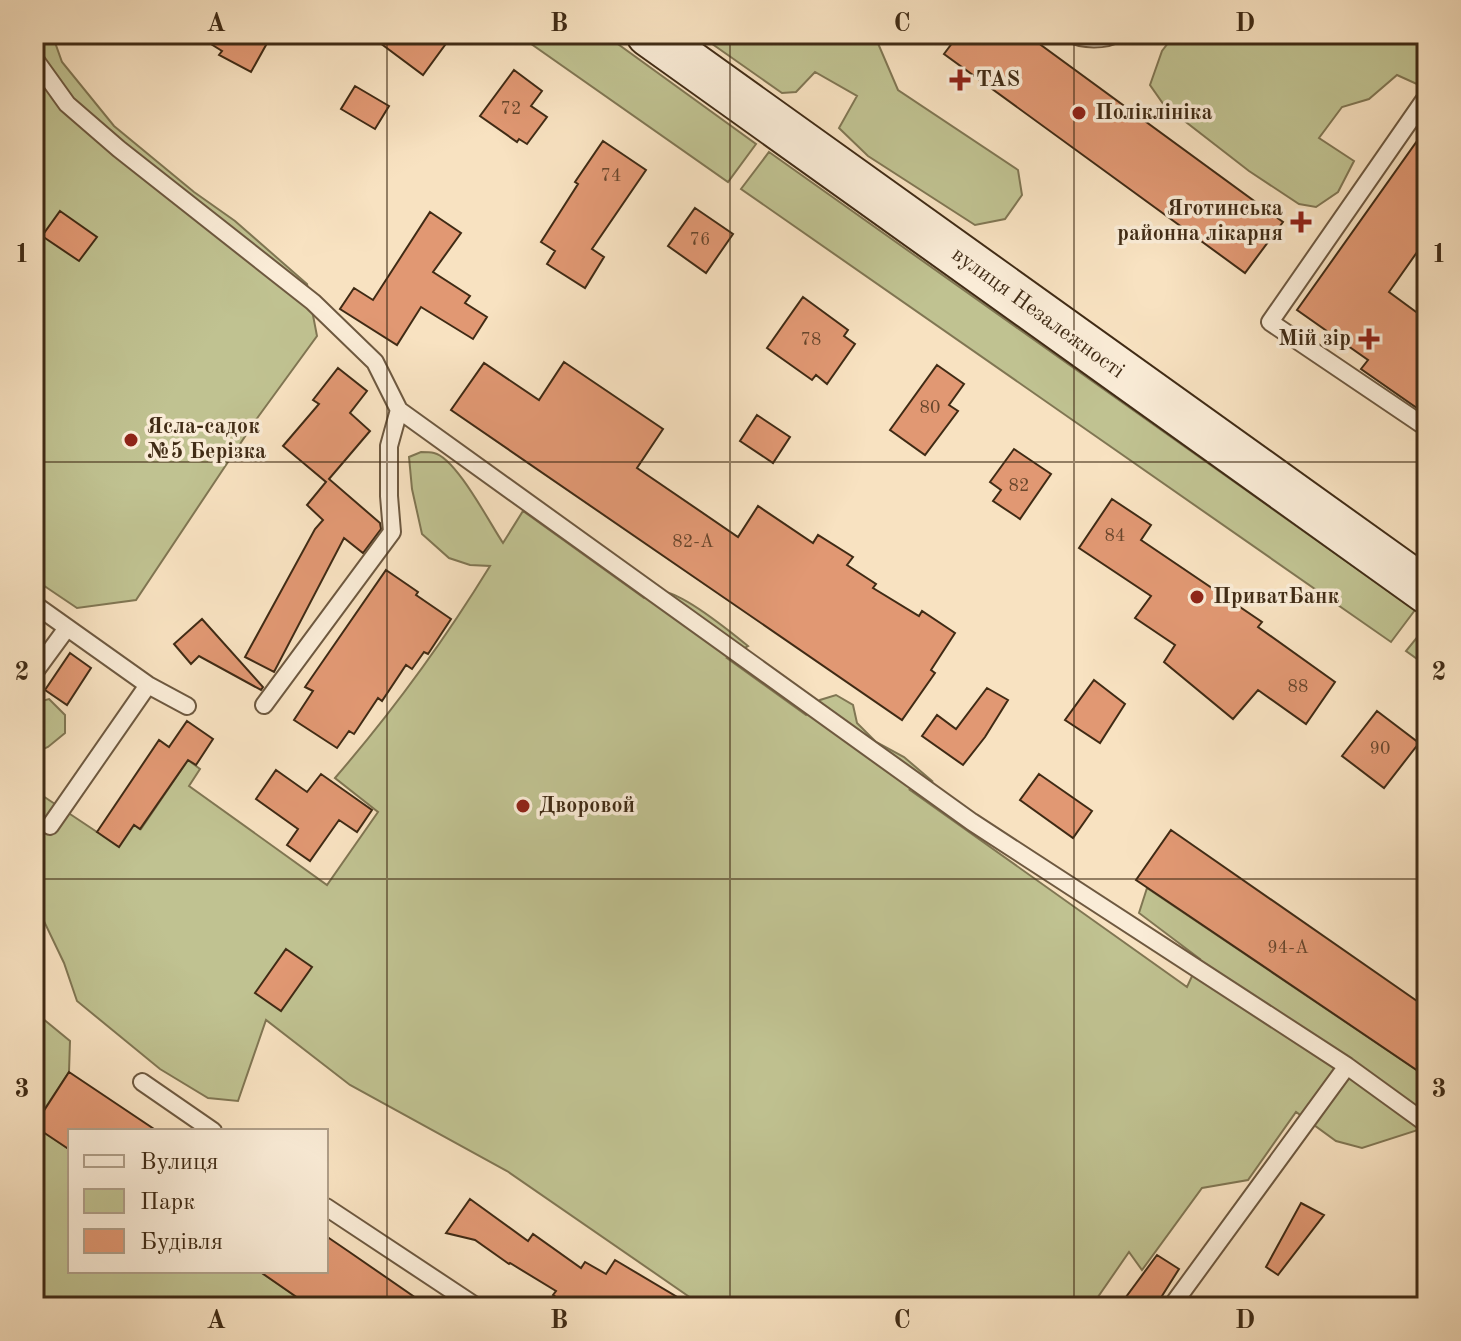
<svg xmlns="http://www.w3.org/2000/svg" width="1461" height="1341" font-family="'Old Standard TT',serif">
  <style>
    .green { fill: #c0c291; stroke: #807653; stroke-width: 2 }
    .building { fill: #e19873; stroke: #402b15; stroke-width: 2 }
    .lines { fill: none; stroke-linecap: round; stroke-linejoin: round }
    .lane-casing { stroke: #6e5940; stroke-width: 20 }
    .secondary-casing { stroke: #402b15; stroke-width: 48 }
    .lane { stroke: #faecd7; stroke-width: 16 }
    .secondary { stroke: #faecd7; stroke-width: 44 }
    .grid { fill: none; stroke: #402b15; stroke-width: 2; stroke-opacity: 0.55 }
    .poi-dot { fill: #8f2418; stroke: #faecd7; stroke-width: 3 }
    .labels { text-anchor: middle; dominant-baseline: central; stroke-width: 7; stroke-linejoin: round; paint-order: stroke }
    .number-label { font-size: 18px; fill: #68462c }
    .poi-label { font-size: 22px; font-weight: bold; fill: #402b15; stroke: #faecd7; text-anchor: start }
    .street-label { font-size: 22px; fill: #402b15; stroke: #faecd7 }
    .neatline { fill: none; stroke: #402b15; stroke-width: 3 }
    .grid-label { font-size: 26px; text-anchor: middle; font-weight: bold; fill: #402b15 }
  </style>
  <rect width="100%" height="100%" fill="#f8e2c1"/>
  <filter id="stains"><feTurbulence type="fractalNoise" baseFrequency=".0025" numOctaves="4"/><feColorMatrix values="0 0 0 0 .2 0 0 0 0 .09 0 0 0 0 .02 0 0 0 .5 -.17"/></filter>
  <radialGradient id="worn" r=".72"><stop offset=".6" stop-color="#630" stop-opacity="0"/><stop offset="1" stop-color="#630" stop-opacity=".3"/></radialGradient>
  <!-- green -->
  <path class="green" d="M 34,34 L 52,34 L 62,62 L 114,126 L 194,192 L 235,221 L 307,284 L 317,336 L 258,417 L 136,600 L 77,608 L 34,579 Z
    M 517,34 L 604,34 L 756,144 L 728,182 Z
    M 698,34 L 874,34 L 898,90 L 1018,170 L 1022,195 L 1005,219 L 975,225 L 868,156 L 839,128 L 857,96 L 815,72 L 796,92 L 782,93 Z
    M 1175,34 L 1427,34 L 1427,75 L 1419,85 L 1397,75 L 1369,99 L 1342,107 L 1319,138 L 1354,161 L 1338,192 L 1316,207 L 1299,204 L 1249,171 L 1164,105 L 1150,85 L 1162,51 Z
    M 769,152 L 1415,610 L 1391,642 L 741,189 Z
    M 421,452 C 425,452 430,452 434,453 C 456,458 489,522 503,543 L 523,511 L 644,598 C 650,596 657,593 662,592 C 681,591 732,633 748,646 L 727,658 L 806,715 L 820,700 L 836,695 L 853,705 L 857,723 L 876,742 L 904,757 L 932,781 L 910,790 L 1187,987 L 1200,959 L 1139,913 L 1147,888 L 1427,1077 L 1427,1120 L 1418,1130 L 1362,1148 L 1336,1141 L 1296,1112 L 1248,1180 L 1202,1188 L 1142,1270 L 1129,1252 L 1091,1307 L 704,1307 L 507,1171 L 350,1085 L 266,1020 L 238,1101 L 208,1098 L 160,1069 L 77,1001 L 64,963 L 42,917 L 34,915 L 34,790 L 97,832 L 134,825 L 141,829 L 188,760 L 200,769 L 189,786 L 327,885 L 378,812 L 335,778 C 392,712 444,641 490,566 L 470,565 L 449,558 L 422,534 L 412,489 L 409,457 Z
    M 1427,625 L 1427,666 L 1406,651 Z
    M 49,699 L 65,715 L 65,733 L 48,747 L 34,753 L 34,703 Z
    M 34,1018 L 42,1018 L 70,1041 L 69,1072 L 34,1125 Z
    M 34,1125 L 70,1150 L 70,1271 L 259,1271 L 311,1307 L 34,1307 Z"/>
  <!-- building -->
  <path class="building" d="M 195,34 L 247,34 L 266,45 L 251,72 L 219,55 L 222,51 Z
    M 368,34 L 453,34 L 423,75 Z
    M 959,34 L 1049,34 L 1041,45 L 1283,222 L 1245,273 L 944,54 Z
    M 514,70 L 542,91 L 531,106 L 547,117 L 527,144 L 519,139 L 517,142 L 480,116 Z
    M 355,86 L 389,106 L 375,129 L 341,109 Z
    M 1427,127 L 1427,238 L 1389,292 L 1427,320 L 1427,415 L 1361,369 L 1368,360 L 1297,310 Z
    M 603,141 L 646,170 L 592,249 L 604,257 L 585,288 L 547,264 L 555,251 L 541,242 L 578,184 L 575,182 Z
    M 695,208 L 733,234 L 706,273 L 668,246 Z
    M 60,211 L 97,237 L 79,261 L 42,236 Z
    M 430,212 L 461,233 L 433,272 L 470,296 L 465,303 L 487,317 L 473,339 L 421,307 L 397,345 L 340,309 L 354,288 L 373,300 Z
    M 803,297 L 848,330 L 844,336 L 855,344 L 827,384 L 816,375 L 812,380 L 767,348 Z
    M 564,362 L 663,429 L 637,468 L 738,537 L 758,506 L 813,543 L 818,535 L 853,557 L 847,565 L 876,584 L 873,588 L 919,616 L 922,611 L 955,633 L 931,670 L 935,673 L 902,720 L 451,410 L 484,363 L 539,400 Z
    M 937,365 L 964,384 L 949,405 L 958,411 L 925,455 L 890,430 Z
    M 338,368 L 367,391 L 350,413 L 370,431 L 329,479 L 380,523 L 381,529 L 363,553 L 344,538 L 274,672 L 245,657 L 315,529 L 323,520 L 307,505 L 326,482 L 283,446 L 319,404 L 313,400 Z
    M 757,415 L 790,437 L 773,463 L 740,441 Z
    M 1014,449 L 1051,474 L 1020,519 L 993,501 L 1001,490 L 990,482 Z
    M 1112,499 L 1151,525 L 1141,540 L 1262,622 L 1258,627 L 1335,682 L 1306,724 L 1258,690 L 1233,719 L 1164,662 L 1175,645 L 1135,618 L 1151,596 L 1079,548 Z
    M 386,570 L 418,592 L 416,595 L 451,619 L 428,654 L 424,652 L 412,669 L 406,665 L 382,701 L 378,698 L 354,734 L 349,731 L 337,748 L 294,720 L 313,691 L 305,687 Z
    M 202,619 L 263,687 L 261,690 L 199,656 L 191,664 L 174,644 Z
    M 70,653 L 91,668 L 67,705 L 45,690 Z
    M 1094,680 L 1125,704 L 1100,743 L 1065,720 Z
    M 987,688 L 1008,700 L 985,737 L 963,765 L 922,736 L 937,715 L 956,729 Z
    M 1377,711 L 1419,743 L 1384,788 L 1342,756 Z
    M 187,721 L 213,739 L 196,765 L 188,760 L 140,829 L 134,825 L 119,847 L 97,832 L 159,740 L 169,747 Z
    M 276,770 L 307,792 L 321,774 L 372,810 L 357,832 L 339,820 L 310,861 L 287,845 L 298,829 L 256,799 Z
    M 1039,774 L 1092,811 L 1073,838 L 1020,800 Z
    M 1171,830 L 1427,1008 L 1427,1077 L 1136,880 Z
    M 286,949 L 312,967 L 281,1011 L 255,993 Z
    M 69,1072 L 157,1131 L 70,1131 L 70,1150 L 34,1126 Z
    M 470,1199 L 528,1241 L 533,1234 L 581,1268 L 585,1262 L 606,1274 L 615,1260 L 694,1307 L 572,1307 L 553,1295 L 556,1291 L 510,1263 L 509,1264 L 475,1240 L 446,1233 Z
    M 1301,1203 L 1324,1215 L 1278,1275 L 1266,1267 Z
    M 326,1236 L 348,1251 L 429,1307 L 311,1307 L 259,1271 L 326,1271 Z
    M 1157,1255 L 1179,1269 L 1155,1307 L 1141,1307 L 1126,1297 Z"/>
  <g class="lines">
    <defs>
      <path id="lane" d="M 1072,34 C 1082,40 1106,40 1115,34
        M 34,58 L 67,104 L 119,149 L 313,302 L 375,362 L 399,410 L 972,822 L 1347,1066 L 1427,1124
        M 1427,96 L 1270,322 L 1427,428
        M 34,604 L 148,685 L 187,706
        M 34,673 L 67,628
        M 264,705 L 392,532 L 389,496 L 389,446 L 399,410
        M 50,826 L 148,685
        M 142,1082 L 213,1131
        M 326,1207 L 477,1307
        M 1171,1307 L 1347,1066"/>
      <path id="secondary" d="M 649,34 L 1427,591"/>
    </defs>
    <!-- lane casing -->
    <use href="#lane" class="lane-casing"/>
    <!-- secondary casing -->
    <use href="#secondary" class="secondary-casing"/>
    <!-- lane -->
    <use href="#lane" class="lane"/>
    <!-- secondary -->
    <use href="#secondary" class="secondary"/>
  </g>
  <!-- grid -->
  <path class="grid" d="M 387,34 L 387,1307M 730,34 L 730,1307M 1074,34 L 1074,1307M 34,462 L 1427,462M 34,879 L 1427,879"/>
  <!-- markers -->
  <g class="poi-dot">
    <path d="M956 68h8v8h8v8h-8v8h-8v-8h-8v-8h8z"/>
    <circle cx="1079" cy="113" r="8"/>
    <path d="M1297 210h8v8h8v8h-8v8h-8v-8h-8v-8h8z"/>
    <path d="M1365 327h8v8h8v8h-8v8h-8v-8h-8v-8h8z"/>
    <circle cx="131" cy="440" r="8"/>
    <circle cx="1197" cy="597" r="8"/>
    <circle cx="523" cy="806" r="8"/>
  </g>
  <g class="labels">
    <!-- number labels -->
    <g class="number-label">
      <text x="511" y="109">72</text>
      <text x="611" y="176">74</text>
      <text x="700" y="240">76</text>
      <text x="811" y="340">78</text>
      <text x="930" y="408">80</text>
      <text x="1019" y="486">82</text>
      <text x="1115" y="536">84</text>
      <text x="693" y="542">82-А</text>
      <text x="1298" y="687">88</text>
      <text x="1380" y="749">90</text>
      <text x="1288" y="948">94-А</text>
    </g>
    <!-- poi labels -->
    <g class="poi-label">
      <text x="976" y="80">TAS</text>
      <text x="1095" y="113">Поліклініка</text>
      <text x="1283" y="209" text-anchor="end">Яготинська<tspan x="1283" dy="25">районна лікарня</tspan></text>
      <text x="1351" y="339" text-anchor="end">Мій зір</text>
      <text x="147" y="427">Ясла-садок<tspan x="147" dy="25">№5 Берізка</tspan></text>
      <text x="1213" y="597">ПриватБанк</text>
      <text x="539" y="806">Дворовой</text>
    </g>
    <!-- street labels -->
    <g class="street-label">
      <text transform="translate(1038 313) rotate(36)">вулиця Незалежності</text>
    </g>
  </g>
  <!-- margin -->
  <rect width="1461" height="1341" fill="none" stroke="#f8e2c1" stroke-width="88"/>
  <!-- legend -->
  <rect x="68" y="1129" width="260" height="144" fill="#faecd7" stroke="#b09f89" stroke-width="2"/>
  <rect x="84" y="1155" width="40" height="12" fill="#faecd7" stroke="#b09f89" stroke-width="2"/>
  <text x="140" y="1169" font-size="24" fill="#402b15">Вулиця</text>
  <rect x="84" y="1189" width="40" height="24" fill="#c0c291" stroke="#b09f89" stroke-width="2"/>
  <text x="140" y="1209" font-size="24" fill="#402b15">Парк</text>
  <rect x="84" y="1229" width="40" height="24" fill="#e19873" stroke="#b09f89" stroke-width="2"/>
  <text x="140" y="1249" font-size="24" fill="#402b15">Будівля</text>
  <rect x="44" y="44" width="1373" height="1253" class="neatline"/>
  <g class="grid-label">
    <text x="216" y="31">A</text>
    <text x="559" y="31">B</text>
    <text x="902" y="31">C</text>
    <text x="1245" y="31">D</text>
    <text x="22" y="262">1</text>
    <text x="1439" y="262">1</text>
    <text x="22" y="680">2</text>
    <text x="1439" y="680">2</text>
    <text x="22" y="1097">3</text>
    <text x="1439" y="1097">3</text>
    <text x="216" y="1328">A</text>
    <text x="559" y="1328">B</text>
    <text x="902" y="1328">C</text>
    <text x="1245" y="1328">D</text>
  </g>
  <rect width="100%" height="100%" filter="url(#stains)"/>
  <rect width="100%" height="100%" fill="url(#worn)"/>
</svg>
